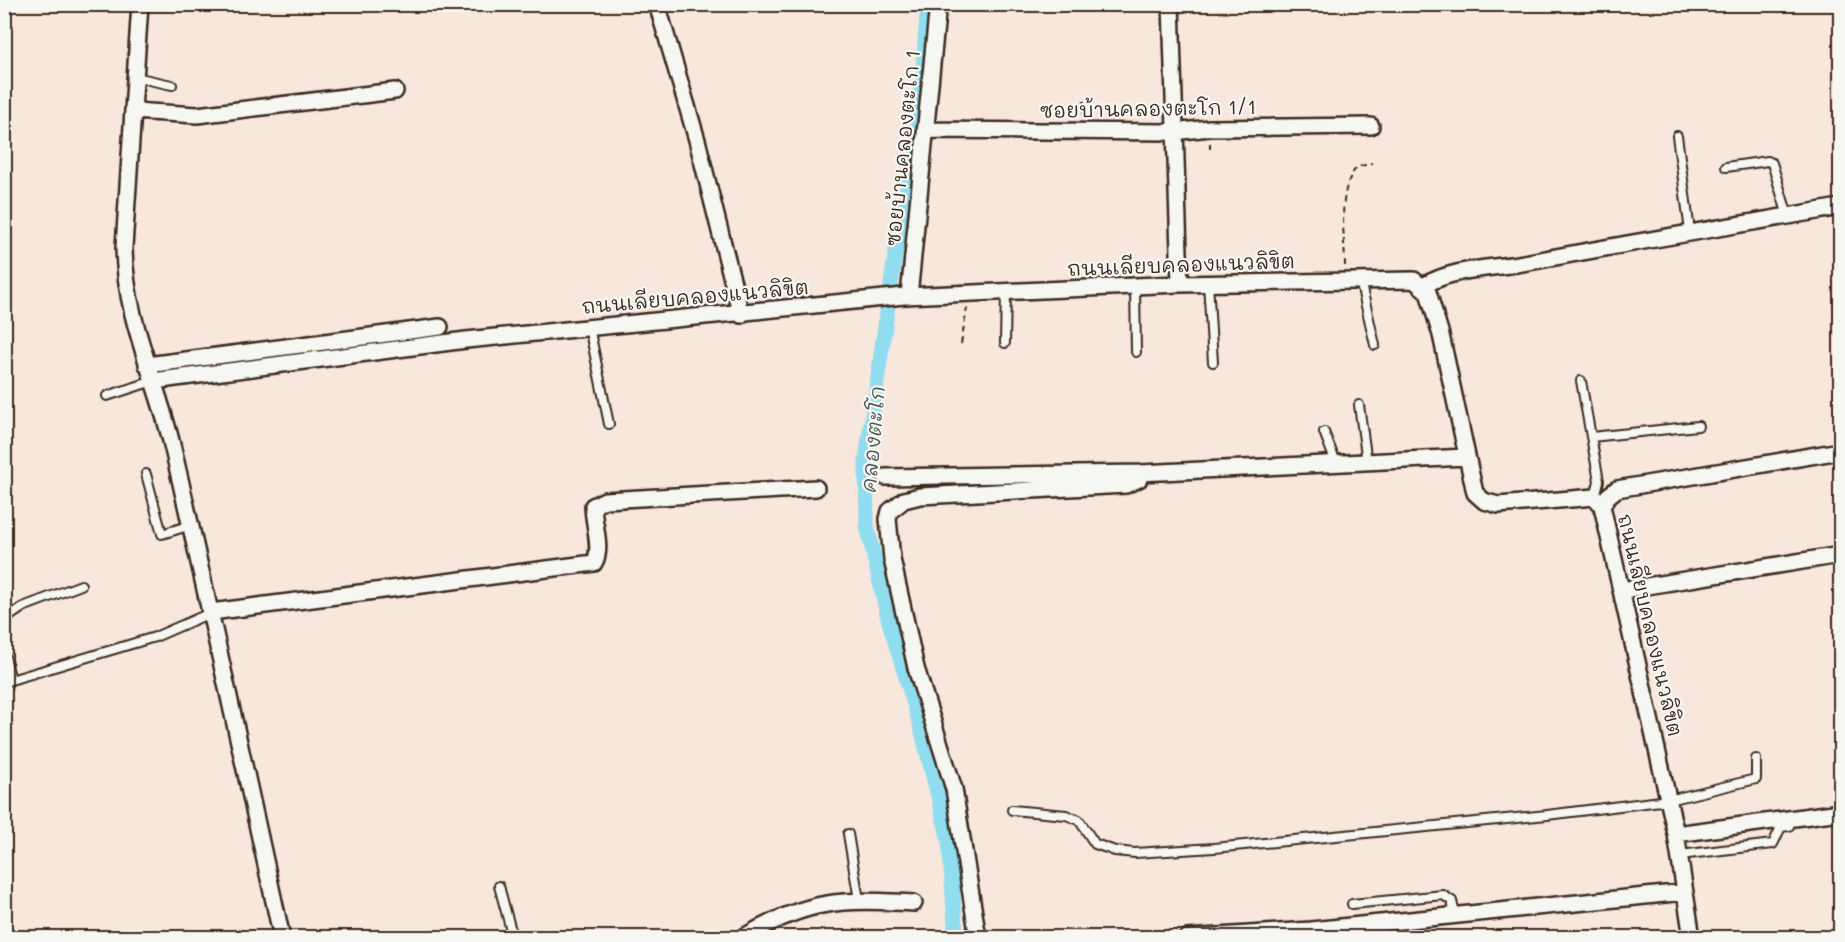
<svg xmlns="http://www.w3.org/2000/svg" width="1845" height="942" font-family="Mali,'Playpen Sans Thai',sans-serif">
  <style>
    .lines { fill: none; stroke-linecap: round; stroke-linejoin: round }
    .canal { stroke: #90ddf0; stroke-width: 15 }
    .lane-casing { stroke: #3b2a1e; stroke-width: 12 }
    .street-casing { stroke: #3b2a1e; stroke-width: 20 }
    .path { stroke: #3b2a1e; stroke-width: 2; stroke-dasharray: 6 4.5; stroke-linecap: butt }
    .lane { stroke: #f6f6f2; stroke-width: 8 }
    .street { stroke: #f6f6f2; stroke-width: 15 }
    .labels { text-anchor: middle; dominant-baseline: central; stroke-width: 4.5; stroke-linejoin: round; paint-order: stroke }
    .street-label { font-size: 20px; fill: #3b2a1e; stroke: #f6f6f2 }
    .water-label { font-size: 21px; font-style: italic; fill: #505752; stroke: #f6f6f2 }
  </style>
  <rect width="100%" height="100%" fill="#f8e7dd"/>
  <filter id="ink" filterUnits="userSpaceOnUse"><feTurbulence type="fractalNoise" baseFrequency=".0167" numOctaves="2"/><feDisplacementMap in="SourceGraphic" scale="12" xChannelSelector="R" yChannelSelector="G"/><feConvolveMatrix kernelMatrix="1 2 1 2 8 2 1 2 1" color-interpolation-filters="sRGB"/></filter>
  <g filter="url(#ink)">
    <g class="lines">
      <!-- canal -->
      <path class="canal" d="M 928,4 L 918,131 L 899,228 L 866,460 L 867,526 L 888,618 L 920,724 L 949,840 L 956,938"/>
      <defs>
        <path id="lane" d="M 135,77 L 172,85
          M 1677,136 L 1690,231
          M 1726,167 L 1768,161 L 1772,163 L 1788,216
          M 1360,280 L 1375,345
          M 1208,283 L 1213,362
          M 1135,286 L 1136,352
          M 589,327 L 609,424
          M 1005,343 L 1006,292
          M 1581,381 L 1599,481 L 1595,497
          M 107,396 L 153,381
          M 1359,405 L 1367,462
          M 1324,432 L 1336,463
          M 1591,437 L 1698,426
          M 146,474 L 162,534 L 191,525
          M 4,620 L 23,607 L 81,585
          M 4,653 L 11,680
          M 4,682 L 155,637 L 210,613
          M 1012,810 L 1066,815 L 1079,820 L 1095,844 L 1115,851 L 1135,853 L 1214,848 L 1547,815 L 1669,800 L 1756,779 L 1756,759
          M 848,834 L 859,900
          M 1680,855 L 1773,844 L 1781,827 L 1789,826
          M 499,886 L 513,938
          M 1352,904 L 1443,895 L 1452,901 L 1455,915"/>
        <path id="street" d="M 140,4 L 124,247 C 125,321 157,379 173,449 C 211,612 246,774 282,938
          M 657,4 L 697,140 L 741,315
          M 1171,4 L 1180,284
          M 133,111 L 197,115 L 395,91
          M 925,130 L 1173,132 L 1210,128 L 1371,126
          M 1423,286 C 1455,267 1493,269 1529,262 C 1633,242 1737,225 1840,207
          M 909,296 L 938,4
          M 147,365 L 440,327
          M 153,381 L 466,340 L 904,296 L 1180,284 L 1414,280 L 1428,292 L 1441,335 L 1475,493 L 1484,501 L 1498,505 L 1595,497 L 1602,506 L 1676,834 L 1692,938
          M 885,477 L 1140,473 L 1466,457
          M 1602,506 L 1608,496 L 1617,489 L 1840,451
          M 1622,590 L 1840,555
          M 211,612 L 594,563 C 603,550 593,522 593,506 L 605,500 L 816,488
          M 1676,834 L 1840,812
          M 742,938 C 808,899 840,899 914,903
          M 978,938 L 954,789 L 916,668 L 892,559 L 888,519 L 890,511 L 904,500 L 920,496 L 1126,485 L 1139,479 L 1140,473
          M 1187,938 L 1311,930 L 1685,892"/>
      </defs>
      <!-- lane casing -->
      <use href="#lane" class="lane-casing"/>
      <!-- street casing -->
      <use href="#street" class="street-casing"/>
      <!-- path -->
      <path class="path" d="M 1083,117 L 1084,101
        M 1210,143 L 1210,153
        M 1345,266 C 1345,236 1336,191 1357,167 L 1372,163
        M 961,344 L 967,308"/>
      <!-- lane -->
      <use href="#lane" class="lane"/>
      <!-- street -->
      <use href="#street" class="street"/>
    </g>
  </g>
  <g class="labels">
    <!-- street labels -->
    <g class="street-label">
      <text transform="translate(1148 108) rotate(-1)">ซอยบ้านคลองตะโก 1/1</text>
      <text transform="translate(902 148) rotate(-84)">ซอยบ้านคลองตะโก 1</text>
      <text transform="translate(1181 264) rotate(-2)">ถนนเลียบคลองแนวลิขิต</text>
      <text transform="translate(695 296) rotate(-5)">ถนนเลียบคลองแนวลิขิต</text>
      <text transform="translate(1651 625) rotate(77)">ถนนเลียบคลองแนวลิขิต</text>
    </g>
    <!-- water labels -->
    <g class="water-label">
      <text transform="translate(872 439) rotate(-85)">คลองตะโก</text>
    </g>
  </g>
  <!-- margin -->
  <rect width="1845" height="942" fill="none" stroke="#f6f6f2" stroke-width="24"/>
  <rect x="12" y="12" width="1821" height="918" fill="none" stroke="#3b2a1e" stroke-width="2" filter="url(#ink)"/>
</svg>
